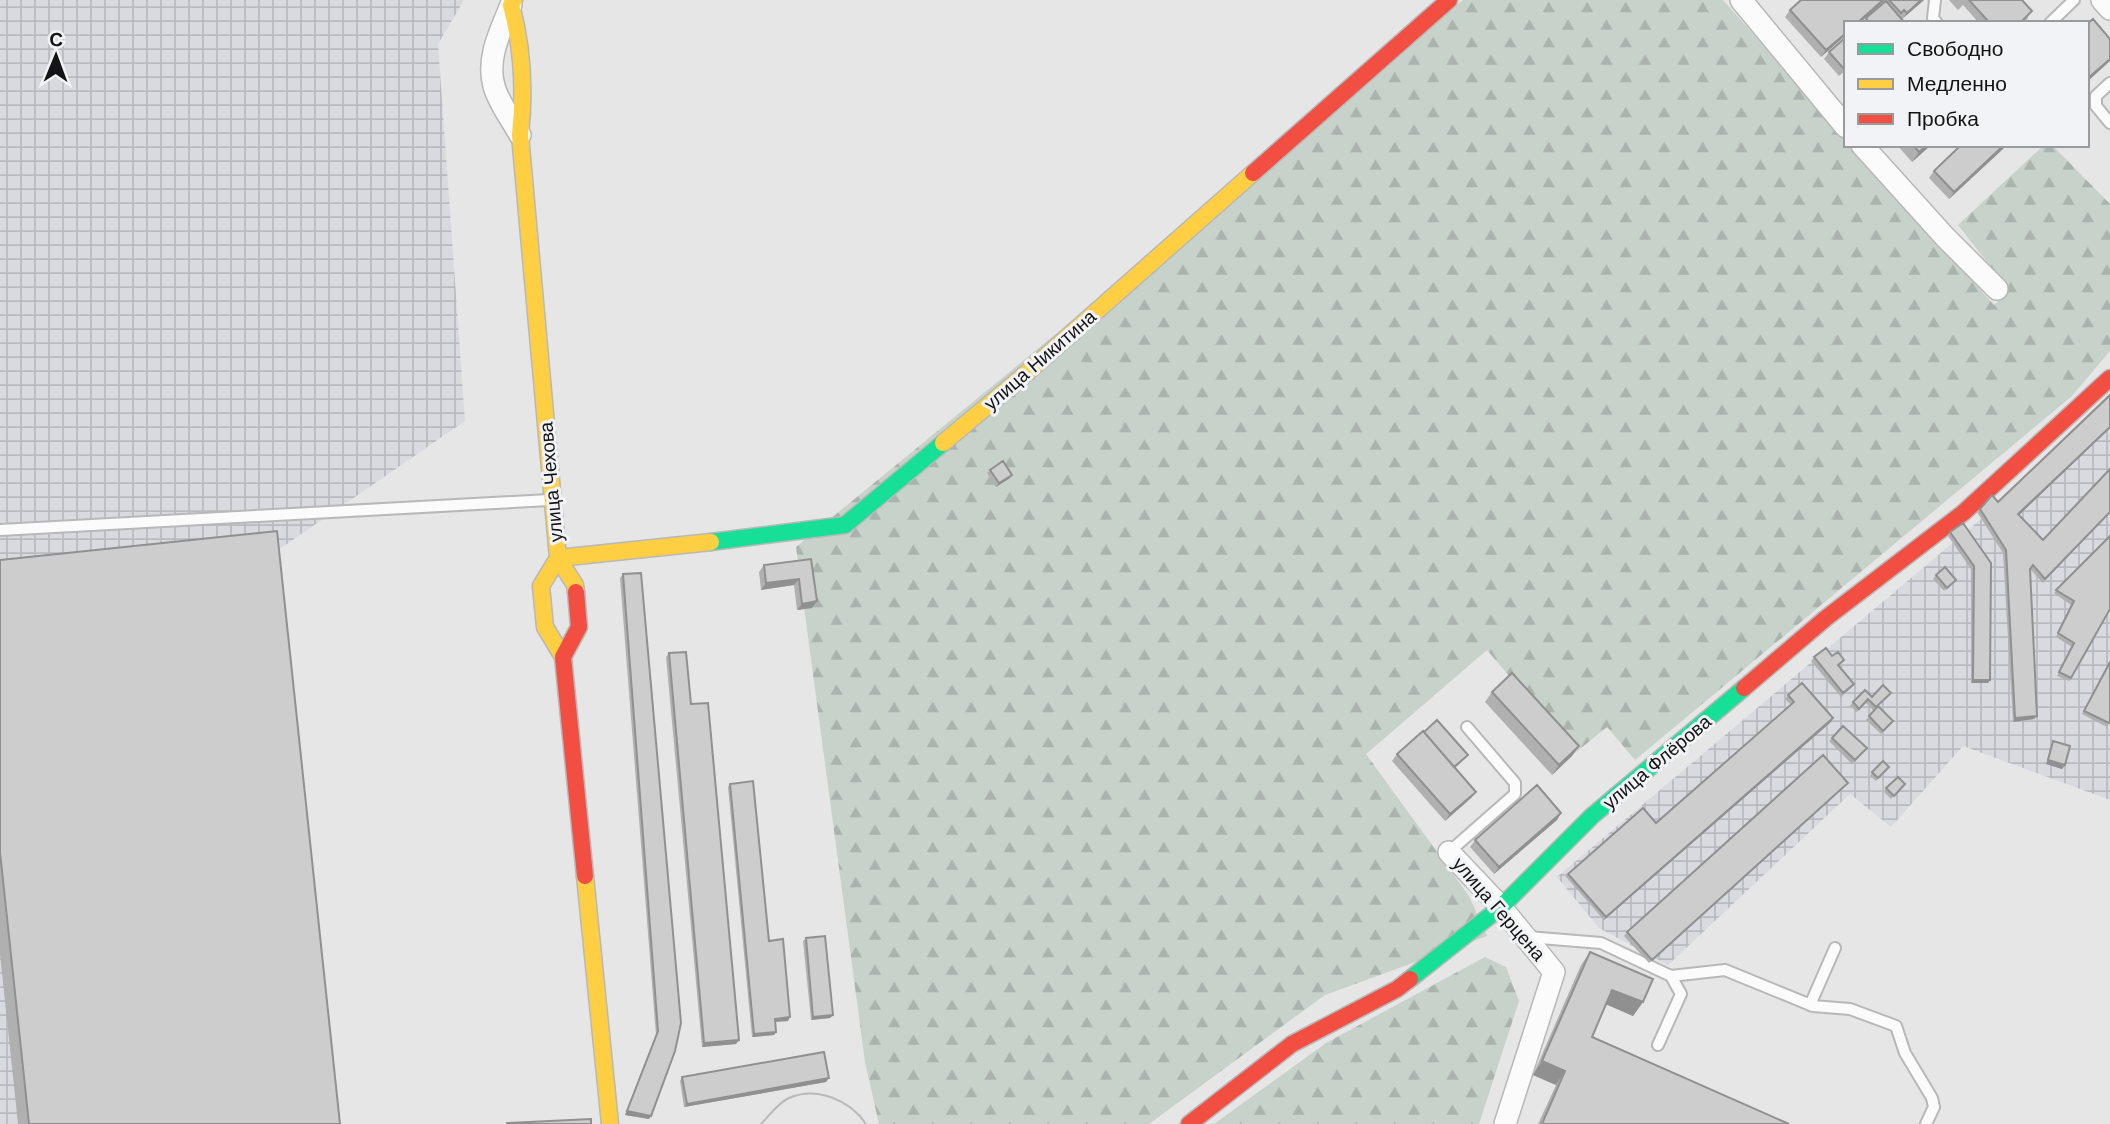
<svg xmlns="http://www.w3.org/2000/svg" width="2110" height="1124" font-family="Helvetica,sans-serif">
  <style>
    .industrial { fill: url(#industrial-grid) }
    .forest { fill: url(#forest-firs) }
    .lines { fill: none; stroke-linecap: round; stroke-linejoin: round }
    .lane-casing { stroke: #b8b8b9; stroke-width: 14 }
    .street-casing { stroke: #b8b8b9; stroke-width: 24 }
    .fast-casing { stroke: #b8b8b9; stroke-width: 19 }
    .slow-casing { stroke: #b8b8b9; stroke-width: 19 }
    .jam-casing { stroke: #b8b8b9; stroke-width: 19 }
    .lane { stroke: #fbfbfb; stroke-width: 10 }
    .street { stroke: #fbfbfb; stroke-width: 21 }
    .fast { stroke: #16e098; stroke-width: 16 }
    .slow { stroke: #ffcf43; stroke-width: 16 }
    .jam { stroke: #f24e42; stroke-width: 16 }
    .tram { stroke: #b9b9b9; stroke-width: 2 }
    .wall { fill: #b1b0b1 }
    .shaded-wall { fill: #909090 }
    .building { fill: #cecdce; stroke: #909090; stroke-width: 2 }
    .labels { text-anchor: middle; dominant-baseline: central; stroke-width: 6; stroke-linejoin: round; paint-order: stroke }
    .street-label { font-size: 19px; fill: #141415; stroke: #f2f3f6 }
  </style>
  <defs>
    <pattern id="industrial-grid" width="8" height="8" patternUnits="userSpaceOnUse" patternTransform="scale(1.75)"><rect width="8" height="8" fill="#d8dae0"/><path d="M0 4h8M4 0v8" fill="none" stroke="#b8babf"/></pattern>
    <pattern id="forest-firs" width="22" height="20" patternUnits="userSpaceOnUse" patternTransform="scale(1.75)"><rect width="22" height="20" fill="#c7d2cb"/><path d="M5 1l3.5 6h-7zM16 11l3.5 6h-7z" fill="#aab3ad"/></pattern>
  </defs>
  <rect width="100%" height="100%" fill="#e6e6e7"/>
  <!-- industrial -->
  <path class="industrial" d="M 0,0 L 464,0 L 438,44 L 465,421 L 268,557 L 327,1124 L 0,1124 Z
    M 2110,410 L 2110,800 L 1963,746 L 1891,827 L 1850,794 L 1668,965 L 1599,928 L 1557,877 Z"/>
  <!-- forest -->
  <path class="forest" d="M 1463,0 L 1723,0 L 1846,138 L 1846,145 L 1852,145 L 1994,305 L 2009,290 L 1958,225 L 2044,145 L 2052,145 L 2110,204 L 2110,351 L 2072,396 L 1635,760 L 1607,727 L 1575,753 L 1487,650 L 1366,754 L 1469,896 L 1487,936 L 1325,995 L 1149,1124 L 879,1124 L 865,1062 L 796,547 Z
    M 1485,957 L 1506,967 L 1519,1001 L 1479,1124 L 1214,1124 L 1326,1043 Z"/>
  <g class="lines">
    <defs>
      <path id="lane" d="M 1935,0 L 1933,18 L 1937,23
        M 2050,23 L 2074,0
        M 2110,83 L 2096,96 L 2096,106 L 2110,123
        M 0,530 L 549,500
        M 1449,852 L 1515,794 L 1515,783 L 1467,727
        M 1528,937 L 1601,943 L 1671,976 L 1725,970 L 1813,1006 L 1850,1009 L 1896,1026 L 1905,1053 L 1932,1098 L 1934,1107 L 1926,1124
        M 1810,1005 L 1835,948
        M 1658,1045 L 1681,994 L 1671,976"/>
      <path id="street" d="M 1741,0 L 1846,127
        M 2102,0 L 2110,9
        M 511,5 C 501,30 486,58 494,86 C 498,102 512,120 520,135
        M 1862,145 L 1945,237 L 1997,289
        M 1449,852 L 1501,907 L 1554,972 L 1505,1124"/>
      <path id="fast" d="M 711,542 L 845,525 L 943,443
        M 1410,979 L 1501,907 L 1592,816 L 1744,688"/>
      <path id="slow" d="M 514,0 L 511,5 C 523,49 525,90 520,135 L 558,558 L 575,585 L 576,592
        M 943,443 L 1030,370 L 1253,173
        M 563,657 L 545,627 L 541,586 L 558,558 L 711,542
        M 585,876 L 610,1124"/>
      <path id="jam" d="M 1253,173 L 1449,0
        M 576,592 L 579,627 L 563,657 L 585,876
        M 1744,688 L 1826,618 L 1963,513 L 2110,378
        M 1189,1124 L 1292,1044 L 1397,989 L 1410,979"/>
    </defs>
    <!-- lane casing -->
    <use href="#lane" class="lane-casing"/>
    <!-- street casing -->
    <use href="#street" class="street-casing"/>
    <!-- fast casing -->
    <use href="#fast" class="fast-casing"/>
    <!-- slow casing -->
    <use href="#slow" class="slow-casing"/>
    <!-- jam casing -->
    <use href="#jam" class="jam-casing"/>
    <!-- lane -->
    <use href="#lane" class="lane"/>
    <!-- street -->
    <use href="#street" class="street"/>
    <!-- fast -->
    <use href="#fast" class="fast"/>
    <!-- slow -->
    <use href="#slow" class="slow"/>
    <!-- jam -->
    <use href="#jam" class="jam"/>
    <!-- tram -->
    <path class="tram" d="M 761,1124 C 769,1116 779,1102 789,1098 C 816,1086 850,1100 866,1124"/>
  </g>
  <!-- wall -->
  <path class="wall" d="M 1801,0 L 1924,0 L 1902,19 L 1905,23 L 1862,23 L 1866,18 L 1882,4 L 1881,3 L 1821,57 L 1785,17 L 1790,10 Z
    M 1949,0 L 2022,0 L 2028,18 L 2023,23 L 1979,23 L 1963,5 L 1958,10 Z
    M 1829,52 L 1846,70 L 1839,76 L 1824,59 Z
    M 1897,145 L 1931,145 L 1912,162 Z
    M 2003,149 L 1949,199 L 1929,178 L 1934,171 Z
    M 2110,428 L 2019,515 L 2043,540 L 2110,469 L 2110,512 L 2043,583 L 2030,569 L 2030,570 L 2034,719 L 2013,722 L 2003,553 L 1977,512 L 1980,509 L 1998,502 Z
    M 990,470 L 1010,478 L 996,487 L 987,473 Z
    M 1950,532 L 1991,563 L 1990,680 L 1988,683 L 1971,683 L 1971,569 L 1948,536 Z
    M 2110,536 L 2071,678 L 2069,681 L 2057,676 L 2072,647 L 2056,637 L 2071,605 L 2054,593 Z
    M 811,559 L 812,608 L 797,610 L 794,585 L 761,590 L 759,572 L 764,565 Z
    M 0,560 L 340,1124 L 18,1124 L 0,954 Z
    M 623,574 L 681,1023 L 649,1119 L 625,1115 L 656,1035 L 620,578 Z
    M 1936,575 L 1953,583 L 1944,591 L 1933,579 Z
    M 669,653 L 691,704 L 739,1040 L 736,1044 L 702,1047 L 666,657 Z
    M 1832,656 L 1844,660 L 1839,666 L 1854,684 L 1851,688 L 1841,697 L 1811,661 L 1814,657 Z
    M 2110,660 L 2110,722 L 2107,727 L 2082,714 Z
    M 1492,692 L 1579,746 L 1572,756 L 1552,775 L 1485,702 Z
    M 1788,695 L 1833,718 L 1831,722 L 1604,920 L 1566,877 L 1568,874 L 1656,823 L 1791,705 L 1785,699 Z
    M 1888,696 L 1878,706 L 1891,724 L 1881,734 L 1866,720 L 1874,711 L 1866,703 L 1857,712 L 1850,706 L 1853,702 L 1872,697 Z
    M 1832,738 L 1864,751 L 1852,764 L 1829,741 Z
    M 2053,741 L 2065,765 L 2062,769 L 2046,764 L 2051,745 Z
    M 1397,754 L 1466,758 L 1455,768 L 1476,792 L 1471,798 L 1445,821 L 1392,761 Z
    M 1889,767 L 1876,781 L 1870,776 L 1872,772 Z
    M 1848,783 L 1845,786 L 1649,963 L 1624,936 L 1627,932 Z
    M 730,784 L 788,1021 L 775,1022 L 776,1032 L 774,1035 L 752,1037 L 728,787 Z
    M 1905,784 L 1891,799 L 1884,792 L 1886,788 Z
    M 1561,813 L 1557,820 L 1494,874 L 1470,847 L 1475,840 Z
    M 806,938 L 833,1015 L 830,1018 L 811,1020 L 803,941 Z
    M 1590,952 L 1643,1002 L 1633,1016 L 1606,1004 L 1592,1037 L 1789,1124 L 1538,1124 L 1556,1085 L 1533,1075 L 1581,965 Z
    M 682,1077 L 829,1078 L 826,1082 L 684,1107 L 680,1081 Z"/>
  <!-- shaded-wall -->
  <path class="shaded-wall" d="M 1884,0 L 1880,5 L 1860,23 L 1857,23 Z
    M 1921,0 L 1924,0 L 1902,19 L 1907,13 Z
    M 1846,33 L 1846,35 L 1821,57 L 1826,50 Z
    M 2110,59 L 2110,61 L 2087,82 L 2087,79 Z
    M 1927,145 L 1931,145 L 1912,162 L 1919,152 Z
    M 2004,145 L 2006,145 L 2003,149 L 1949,199 L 1954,192 Z
    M 2110,427 L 2110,428 L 2016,518 L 2018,514 Z
    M 1012,475 L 1010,478 L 996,487 L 999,483 Z
    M 799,579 L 794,585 L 761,590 L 766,583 Z
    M 817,601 L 812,608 L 797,610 L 802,604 Z
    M 1973,680 L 1990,680 L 1988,683 L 1971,683 Z
    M 2037,716 L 2034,719 L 2013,722 L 2015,718 Z
    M 1833,718 L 1831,722 L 1604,920 L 1606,917 Z
    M 1579,746 L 1572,756 L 1552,775 L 1559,765 Z
    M 2048,760 L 2065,765 L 2062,769 L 2046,764 Z
    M 1848,783 L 1845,786 L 1649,963 L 1652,960 Z
    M 1476,792 L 1471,798 L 1445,821 L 1450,814 Z
    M 1561,813 L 1557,820 L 1494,874 L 1499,867 Z
    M 1612,990 L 1643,1002 L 1633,1016 L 1603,1003 Z
    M 833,1015 L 830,1018 L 811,1020 L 813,1017 Z
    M 790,1017 L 788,1021 L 772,1022 L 775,1019 Z
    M 776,1032 L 774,1035 L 752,1037 L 754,1034 Z
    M 739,1040 L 736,1044 L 702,1047 L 704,1043 Z
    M 1542,1061 L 1565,1071 L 1556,1085 L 1533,1075 Z
    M 829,1078 L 826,1082 L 684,1107 L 687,1104 Z
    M 627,1111 L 651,1116 L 649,1119 L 625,1115 Z"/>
  <!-- building -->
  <path class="building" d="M 1801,0 L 1883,0 L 1857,23 L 1846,23 L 1846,33 L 1826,50 L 1790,10 Z
    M 1889,0 L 1921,0 L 1907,13 L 1904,10 L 1901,13 Z
    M 1969,0 L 2022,0 L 2032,11 L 2020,23 L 1986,23 L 1988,21 Z
    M 1886,1 L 1905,23 L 1870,23 L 1866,18 Z
    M 2093,19 L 2110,39 L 2110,59 L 2087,79 L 2087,24 Z
    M 1846,37 L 1846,68 L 1844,69 L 1829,52 Z
    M 1913,145 L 1927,145 L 1919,152 Z
    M 1961,145 L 2004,145 L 1954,192 L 1934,171 Z
    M 2110,395 L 2110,427 L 2018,514 L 2043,540 L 2110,469 L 2110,512 L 2045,579 L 2033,565 L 2030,569 L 2037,716 L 2015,718 L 2006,550 L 1980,509 L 1992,495 L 1998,502 Z
    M 1003,461 L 1012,475 L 999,483 L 990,470 Z
    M 1963,523 L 1991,563 L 1990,680 L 1973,680 L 1974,566 L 1950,532 Z
    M 277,531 L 340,1124 L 29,1124 L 0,852 L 0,560 Z
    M 2110,536 L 2110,609 L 2071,678 L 2059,672 L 2074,643 L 2058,633 L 2074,601 L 2056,590 Z
    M 811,559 L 817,601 L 802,604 L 799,579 L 766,583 L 764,565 Z
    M 1945,567 L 1956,580 L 1947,588 L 1936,575 Z
    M 641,573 L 681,1023 L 675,1051 L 651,1116 L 627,1111 L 658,1031 L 623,574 Z
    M 1826,648 L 1832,656 L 1838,652 L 1844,660 L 1838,665 L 1854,684 L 1843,693 L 1814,657 Z
    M 686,652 L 691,704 L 708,703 L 739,1040 L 704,1043 L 669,653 Z
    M 2110,662 L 2110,722 L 2109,723 L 2084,711 Z
    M 1512,673 L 1579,746 L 1559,765 L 1492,692 Z
    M 1802,683 L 1833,718 L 1606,917 L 1568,874 L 1643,808 L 1656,823 L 1794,702 L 1788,695 Z
    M 1883,685 L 1891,693 L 1876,707 L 1868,699 L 1859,709 L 1853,702 L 1865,690 L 1872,697 Z
    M 1878,706 L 1893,721 L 1883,731 L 1869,716 Z
    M 1437,720 L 1468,755 L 1454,767 L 1424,732 Z
    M 1843,726 L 1867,748 L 1855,760 L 1832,738 Z
    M 1423,731 L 1476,792 L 1450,814 L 1397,754 Z
    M 2053,741 L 2070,746 L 2065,765 L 2048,760 Z
    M 1823,755 L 1848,783 L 1652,960 L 1627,932 Z
    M 1883,761 L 1889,767 L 1878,778 L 1872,772 Z
    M 1898,777 L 1905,784 L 1894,796 L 1886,788 Z
    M 753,781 L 769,941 L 783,939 L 790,1017 L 775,1019 L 776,1032 L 754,1034 L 730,784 Z
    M 1537,785 L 1561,813 L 1499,867 L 1475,840 Z
    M 825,936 L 833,1015 L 813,1017 L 806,938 Z
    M 1590,952 L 1653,979 L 1643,1002 L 1612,990 L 1592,1037 L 1789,1124 L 1542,1124 L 1565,1071 L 1542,1061 Z
    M 824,1052 L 829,1078 L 687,1104 L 682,1077 Z
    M 591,1119 L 591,1124 L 507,1124 L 507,1123 Z"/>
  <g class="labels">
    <!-- street labels -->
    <g class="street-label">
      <text transform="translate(1040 360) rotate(-41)">улица Никитина</text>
      <text transform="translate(551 482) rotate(-95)">улица Чехова</text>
      <text transform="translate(1657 762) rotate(-40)">улица Флёрова</text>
      <text transform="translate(1499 909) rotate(49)">улица Герцена</text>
    </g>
  </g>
  <!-- legend -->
  <rect x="1844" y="21" width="245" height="126" fill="#f2f3f6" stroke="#999a9c" stroke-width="2"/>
  <rect x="1858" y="44" width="35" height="10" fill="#16e098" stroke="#999a9c" stroke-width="2"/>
  <text x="1907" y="56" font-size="21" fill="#141415">Свободно</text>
  <rect x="1858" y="79" width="35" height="10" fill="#ffcf43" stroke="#999a9c" stroke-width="2"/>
  <text x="1907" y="91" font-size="21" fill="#141415">Медленно</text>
  <rect x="1858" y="114" width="35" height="10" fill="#f24e42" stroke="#999a9c" stroke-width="2"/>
  <text x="1907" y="126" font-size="21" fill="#141415">Пробка</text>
  <!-- north arrow -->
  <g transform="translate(56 56) rotate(1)" stroke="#f2f3f6" stroke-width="5" paint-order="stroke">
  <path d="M0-5L12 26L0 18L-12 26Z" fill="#141415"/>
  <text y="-10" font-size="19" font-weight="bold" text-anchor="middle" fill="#141415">С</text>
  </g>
</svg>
